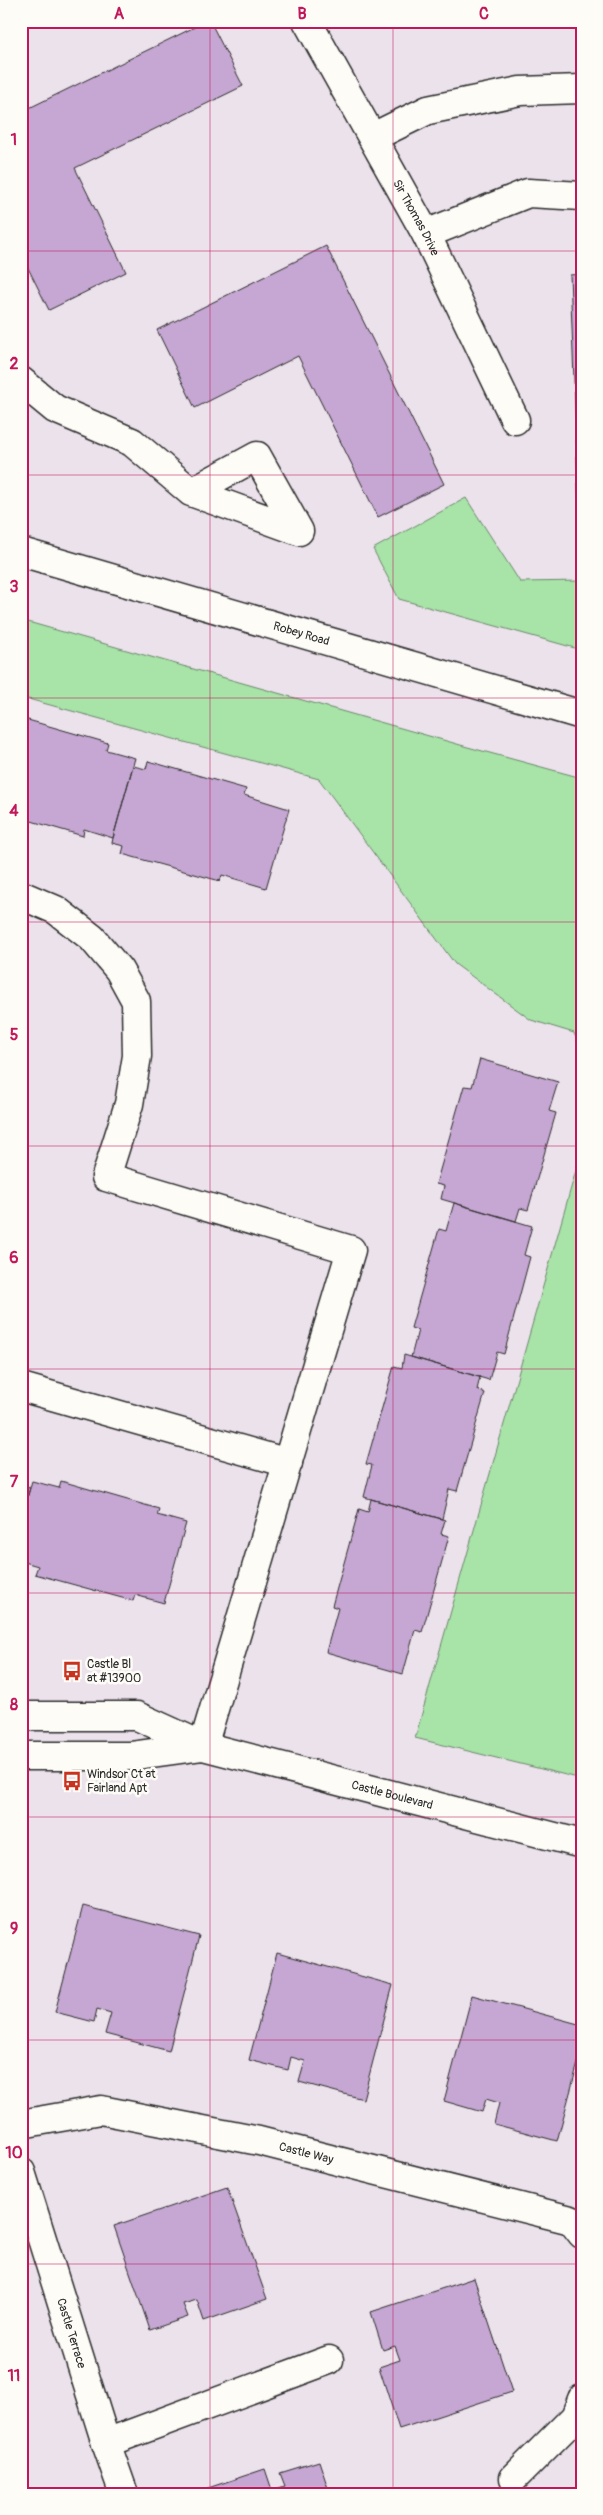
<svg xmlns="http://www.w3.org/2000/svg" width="603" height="2515" font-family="Pangolin,sans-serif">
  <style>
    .green { fill: #a8e3a8; stroke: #6a876a }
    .building { fill: #c6a7d3; stroke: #2b2b2b }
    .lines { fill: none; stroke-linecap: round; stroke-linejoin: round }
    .minor-casing { stroke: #2b2b2b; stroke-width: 31 }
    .minor { stroke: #fdfcf7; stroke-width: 28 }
    .grid { fill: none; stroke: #c2185b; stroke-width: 1; stroke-opacity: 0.55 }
    .labels { text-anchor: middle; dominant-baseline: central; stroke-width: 5; stroke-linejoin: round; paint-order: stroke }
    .street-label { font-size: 12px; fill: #2b2b2b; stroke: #fdfcf7 }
    .poi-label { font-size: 12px; fill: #2b2b2b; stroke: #fdfcf7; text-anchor: start }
    .neatline { fill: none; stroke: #c2185b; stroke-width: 2 }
    .grid-label { font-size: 16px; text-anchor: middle; font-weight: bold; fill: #c2185b }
  </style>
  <rect width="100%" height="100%" fill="#ece2ec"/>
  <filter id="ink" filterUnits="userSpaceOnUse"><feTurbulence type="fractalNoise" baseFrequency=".02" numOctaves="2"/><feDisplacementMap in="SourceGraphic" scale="10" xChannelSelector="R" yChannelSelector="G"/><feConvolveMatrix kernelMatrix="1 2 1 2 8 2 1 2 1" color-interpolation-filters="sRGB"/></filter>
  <g filter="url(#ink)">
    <!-- green -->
    <path class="green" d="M 466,498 L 520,582 L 582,581 L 582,650 L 399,599 L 373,549 Z
      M 21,620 L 464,746 L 582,778 L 582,1053 L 574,1033 L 531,1020 L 455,964 L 319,779 L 21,697 Z
      M 582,1149 L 582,1779 L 415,1738 Z"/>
    <!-- building -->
    <path class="building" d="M 207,21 L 210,21 L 243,86 L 75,168 L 126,272 L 49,310 L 21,254 L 21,112 Z
      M 326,246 L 444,484 L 378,517 L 298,356 L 195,408 L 157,330 Z
      M 582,274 L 582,563 L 581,563 L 570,275 Z
      M 21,718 L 108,743 L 106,750 L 135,758 L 113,838 L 84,829 L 83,836 L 21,818 Z
      M 148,761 L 246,789 L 244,795 L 289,809 L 266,888 L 222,875 L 220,881 L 122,854 L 124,846 L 112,843 L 113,838 L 133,766 L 146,769 Z
      M 480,1059 L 558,1082 L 549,1111 L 556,1113 L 528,1210 L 520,1208 L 516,1221 L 441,1199 L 444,1186 L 436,1184 L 464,1086 L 472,1087 Z
      M 454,1203 L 532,1226 L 524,1255 L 530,1257 L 504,1354 L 497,1352 L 489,1380 L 411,1357 L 418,1330 L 411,1328 L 439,1229 L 446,1231 Z
      M 404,1355 L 480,1377 L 477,1390 L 485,1393 L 457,1491 L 449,1489 L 442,1519 L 364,1497 L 372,1465 L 366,1464 L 394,1366 L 402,1368 Z
      M 32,1481 L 59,1488 L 61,1481 L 159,1509 L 157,1515 L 186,1523 L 164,1603 L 135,1595 L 133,1601 L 35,1574 L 38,1566 L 21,1561 L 21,1518 Z
      M 21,1486 L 30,1488 L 21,1518 Z
      M 371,1499 L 445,1520 L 441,1534 L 449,1536 L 422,1632 L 415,1630 L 403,1674 L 326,1652 L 338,1608 L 332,1606 L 359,1509 L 368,1512 Z
      M 83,1906 L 199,1936 L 169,2051 L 105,2034 L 111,2013 L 97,2009 L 94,2022 L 55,2012 Z
      M 277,1953 L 393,1985 L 363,2099 L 299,2082 L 305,2061 L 291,2057 L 288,2070 L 249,2060 Z
      M 472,1995 L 582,2025 L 582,2048 L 557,2141 L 494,2124 L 499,2103 L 486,2099 L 482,2112 L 444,2101 Z
      M 227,2187 L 267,2299 L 204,2321 L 197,2300 L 183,2304 L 188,2317 L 150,2330 L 114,2226 Z
      M 474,2278 L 512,2392 L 399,2429 L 379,2367 L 400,2360 L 395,2346 L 383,2350 L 371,2312 Z
      M 319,2461 L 330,2494 L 203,2494 L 202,2490 L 265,2469 L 272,2490 L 285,2486 L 280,2473 Z"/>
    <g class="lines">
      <defs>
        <g id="minor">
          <path id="s1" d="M 307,21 L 426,234 L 515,420"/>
          <path d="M 373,137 L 428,110 L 520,91 L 582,89"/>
          <path d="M 426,234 L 528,193 L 582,196"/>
          <path d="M 21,381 L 55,409 L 132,442 L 191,492 L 299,531 L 257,456 L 191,492"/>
          <path id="s2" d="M 21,552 L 582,715"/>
          <path d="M 21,895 L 56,910 L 92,938 L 119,970 L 136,1001 L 137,1056 L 129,1104 L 106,1177 L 351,1250 L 203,1746"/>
          <path d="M 21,1387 L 288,1463"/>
          <path id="s3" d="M 21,1716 L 137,1716 L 203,1746 L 582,1844"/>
          <path d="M 21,1756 L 130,1756 L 203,1746"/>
          <path id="s4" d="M 21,2124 L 101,2110 L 259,2141 L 571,2220 L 582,2234"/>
          <path id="s5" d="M 21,2172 L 106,2443 L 124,2494"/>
          <path d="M 106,2443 L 329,2360"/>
          <path d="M 514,2478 L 575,2417 L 582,2399"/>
        </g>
      </defs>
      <!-- minor casing -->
      <use href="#minor" class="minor-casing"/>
      <!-- minor -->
      <use href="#minor" class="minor"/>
    </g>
  </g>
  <!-- grid -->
  <path class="grid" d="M 210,21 L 210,2494M 393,21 L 393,2494M 21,251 L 582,251M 21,475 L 582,475M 21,698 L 582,698M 21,922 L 582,922M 21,1146 L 582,1146M 21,1369 L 582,1369M 21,1593 L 582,1593M 21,1817 L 582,1817M 21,2040 L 582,2040M 21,2264 L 582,2264"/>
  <!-- icons -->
  <defs>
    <symbol id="bus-bare" viewBox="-9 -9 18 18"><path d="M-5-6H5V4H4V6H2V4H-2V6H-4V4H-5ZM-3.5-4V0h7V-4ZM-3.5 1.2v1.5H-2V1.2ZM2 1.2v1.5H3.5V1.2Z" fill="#c8321e" stroke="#fdfcf7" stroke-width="2.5" paint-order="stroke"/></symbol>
  </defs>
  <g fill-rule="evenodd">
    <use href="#bus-bare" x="58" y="1657" width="28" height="28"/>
    <use href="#bus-bare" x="58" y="1767" width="28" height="28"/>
  </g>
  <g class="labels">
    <!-- street labels -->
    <g class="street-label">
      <text stroke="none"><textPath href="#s1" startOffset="225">Sir Thomas Drive</textPath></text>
      <text stroke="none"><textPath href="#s2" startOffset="292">Robey Road</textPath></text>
      <text stroke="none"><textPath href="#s3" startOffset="384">Castle Boulevard</textPath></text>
      <text stroke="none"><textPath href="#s4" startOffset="291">Castle Way</textPath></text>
      <text stroke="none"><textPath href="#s5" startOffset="169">Castle Terrace</textPath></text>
    </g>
    <!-- poi labels -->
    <g class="poi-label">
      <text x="87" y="1664">Castle Bl<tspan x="87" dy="14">at #13900</tspan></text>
      <text x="87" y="1774">Windsor Ct at<tspan x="87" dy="14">Fairland Apt</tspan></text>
    </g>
  </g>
  <!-- margin -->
  <rect width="603" height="2515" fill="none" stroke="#fdfcf7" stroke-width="55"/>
  <rect x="28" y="28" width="548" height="2460" class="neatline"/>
  <g class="grid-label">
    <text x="119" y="19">A</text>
    <text x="302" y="19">B</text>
    <text x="484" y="19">C</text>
    <text x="14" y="145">1</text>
    <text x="14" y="369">2</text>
    <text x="14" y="592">3</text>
    <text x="14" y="816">4</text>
    <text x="14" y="1040">5</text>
    <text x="14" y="1263">6</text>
    <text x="14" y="1487">7</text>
    <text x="14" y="1710">8</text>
    <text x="14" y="1934">9</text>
    <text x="14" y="2158">10</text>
    <text x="14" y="2381">11</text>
  </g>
</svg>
